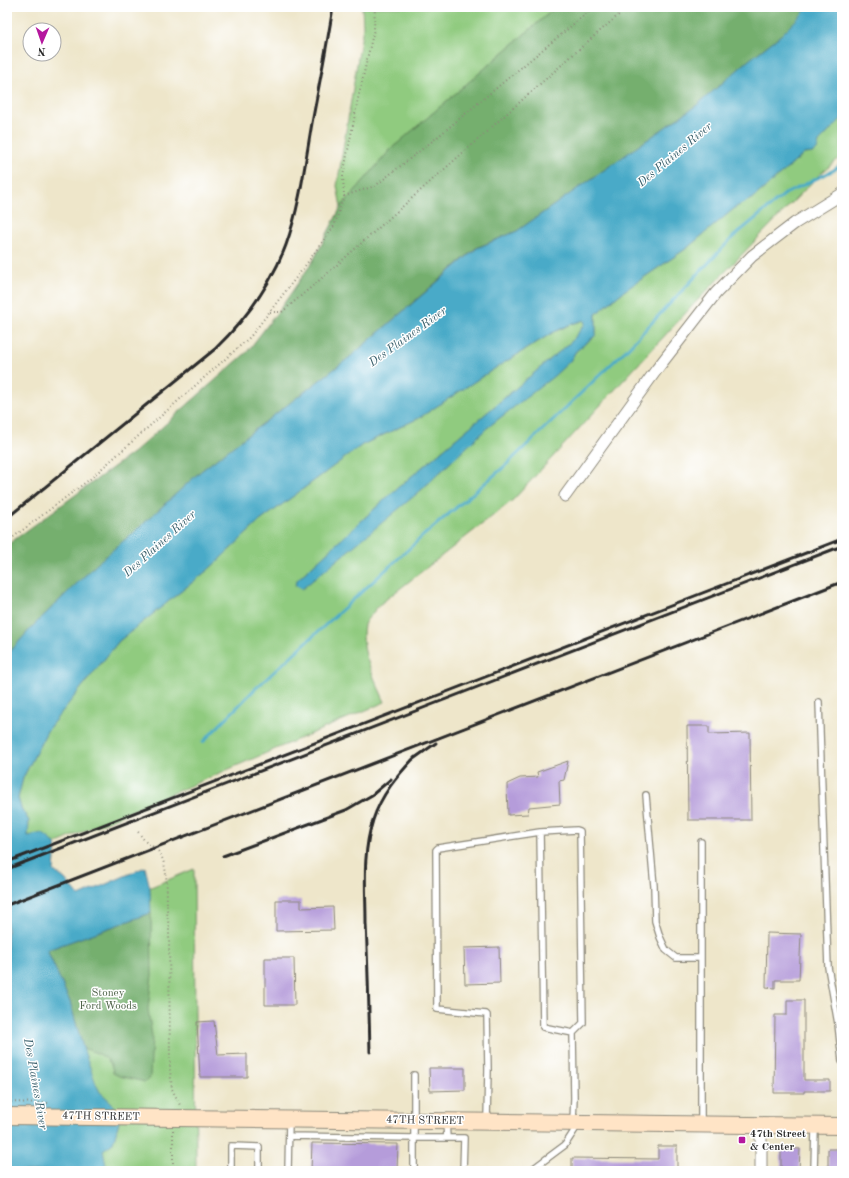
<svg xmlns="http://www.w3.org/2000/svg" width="849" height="1178" font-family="'Old Standard TT',serif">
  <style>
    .green { fill: #90cb7f; stroke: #5e7b55 }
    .forest { fill: #74af6e; stroke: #506d4c }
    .water { fill: #48aac8; stroke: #3a6a7a }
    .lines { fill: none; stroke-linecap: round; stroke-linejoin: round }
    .stream { stroke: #48aac8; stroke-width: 3 }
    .building { fill: #b59cda }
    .lane-casing { stroke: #8c887a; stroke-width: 8 }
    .street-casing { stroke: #8c887a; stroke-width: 13 }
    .secondary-casing { stroke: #8c887a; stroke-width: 18 }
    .path { stroke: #8c887a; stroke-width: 2; stroke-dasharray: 1 3; stroke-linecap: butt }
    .lane { stroke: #fff; stroke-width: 5.5 }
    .street { stroke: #fff; stroke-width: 11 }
    .secondary { stroke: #ffe4c6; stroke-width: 16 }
    .rail { stroke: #2b2b2b; stroke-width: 3 }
    .poi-dot { fill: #b5179e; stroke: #fff; stroke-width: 1.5 }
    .labels { text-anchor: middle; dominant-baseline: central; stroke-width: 3; stroke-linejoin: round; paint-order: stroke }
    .park-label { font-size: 11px; fill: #4e6348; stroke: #fff }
    .street-label { font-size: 11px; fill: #2b2b2b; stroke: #fff }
    .poi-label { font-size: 11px; font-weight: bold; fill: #2b2b2b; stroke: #fff; text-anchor: start }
    .water-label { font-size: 12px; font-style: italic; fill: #375e6a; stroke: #fff }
  </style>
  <rect width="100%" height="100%" fill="#fff"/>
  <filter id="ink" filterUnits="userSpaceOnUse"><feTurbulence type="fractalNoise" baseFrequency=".025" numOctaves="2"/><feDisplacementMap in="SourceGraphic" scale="8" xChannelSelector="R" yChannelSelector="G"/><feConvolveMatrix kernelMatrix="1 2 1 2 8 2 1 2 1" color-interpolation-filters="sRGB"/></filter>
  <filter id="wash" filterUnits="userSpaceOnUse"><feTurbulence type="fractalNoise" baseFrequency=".012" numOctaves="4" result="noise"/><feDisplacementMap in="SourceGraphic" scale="16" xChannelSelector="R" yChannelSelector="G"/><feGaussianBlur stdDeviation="0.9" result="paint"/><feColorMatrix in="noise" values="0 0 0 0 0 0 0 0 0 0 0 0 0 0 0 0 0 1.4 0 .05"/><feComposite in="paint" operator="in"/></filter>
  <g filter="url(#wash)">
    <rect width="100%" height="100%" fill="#eee6ca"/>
    <!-- green -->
    <path class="green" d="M 362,7 L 556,7 L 391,149 L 341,207 L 337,186 L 363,27 Z
      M 842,118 L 842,156 L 819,175 L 694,304 L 513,500 L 379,605 C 375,611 366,619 364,625 C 359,651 375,679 385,702 L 29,855 L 28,836 L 29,821 L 21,808 L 18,798 L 23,778 L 48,729 L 119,641 L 209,569 L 260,521 L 362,445 L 419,418 L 486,374 L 552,333 L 569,325 L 584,320 L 585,324 L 572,341 L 394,491 L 297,580 L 419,492 L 487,428 L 570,361 L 576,351 L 596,335 L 596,314 L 624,291 L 687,248 L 736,207 L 753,198 L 804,154 L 812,153 L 819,142 Z
      M 194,869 L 196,1171 L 7,1171 L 7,947 Z"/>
    <!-- forest -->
    <path class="forest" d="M 556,7 L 809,7 L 781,35 L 749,60 L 697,105 L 517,231 L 476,248 L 350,357 L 201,471 L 141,526 L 101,560 L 33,626 L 7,655 L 7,545 L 134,452 L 247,352 L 282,306 L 313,261 L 341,207 L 391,149 Z
      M 151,913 L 152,975 L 148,1009 L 152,1036 L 150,1078 L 145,1082 L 119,1076 L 113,1073 C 112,1056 96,1053 83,1048 L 70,1002 L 47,950 Z"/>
    <!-- water -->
    <path class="water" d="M 809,7 L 842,7 L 842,118 L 819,142 L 817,150 L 812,153 L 804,154 L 753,198 L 736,207 L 687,248 L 624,291 L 596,314 L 596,335 L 576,351 L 570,361 L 554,376 L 487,428 L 419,492 L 302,589 L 295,585 L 297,580 L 394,491 L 572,341 L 585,324 L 584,320 L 569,325 L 552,333 L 486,374 L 419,418 L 362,445 L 260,521 L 209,569 L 119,641 L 48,729 L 23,778 L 18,798 L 21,808 L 29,821 L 28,836 L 42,833 L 56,844 L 54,871 L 65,879 L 79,896 L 145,867 L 150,888 L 151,913 L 47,950 L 70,1002 L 83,1048 L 96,1084 L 100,1092 L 112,1103 L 119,1122 L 113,1143 L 103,1150 L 107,1171 L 9,1171 L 9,1137 L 7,1127 L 7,655 L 33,626 L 101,560 L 141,526 L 201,471 L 350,357 L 477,248 L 517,231 L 697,105 L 749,60 L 781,35 Z"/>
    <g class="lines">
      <!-- stream -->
      <path class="stream" d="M 203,742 L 254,690 L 424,535 L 505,466 L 580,394 L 626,350 L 733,237 L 785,194 L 834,170 L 842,164"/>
    </g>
    <g id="blocks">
      <!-- building -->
      <path class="building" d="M 687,726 L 709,726 L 709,734 L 750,733 L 751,820 L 688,820 Z
        M 568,761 L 564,780 L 559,781 L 560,804 L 529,807 L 528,814 L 508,815 L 507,784 L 520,778 L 538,777 L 537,772 Z
        M 276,900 L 301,900 L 301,908 L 333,907 L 334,930 L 276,931 Z
        M 767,933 L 801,934 L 799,980 L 775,980 L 775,988 L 766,987 Z
        M 499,947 L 500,983 L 465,984 L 464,948 Z
        M 265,958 L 294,958 L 295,1005 L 265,1005 Z
        M 787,1000 L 804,1000 L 804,1080 L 830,1080 L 830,1091 L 804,1091 L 804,1093 L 774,1093 L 775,1015 L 787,1015 Z
        M 214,1021 L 218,1055 L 247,1054 L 247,1077 L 200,1077 L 197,1022 Z
        M 429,1068 L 465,1068 L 465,1090 L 430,1091 Z
        M 312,1143 L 398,1144 L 397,1171 L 311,1171 Z
        M 658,1146 L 677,1146 L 677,1171 L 572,1171 L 572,1158 L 658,1159 Z
        M 781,1148 L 800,1149 L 799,1171 L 781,1171 Z
        M 828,1149 L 842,1149 L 842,1171 L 828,1171 Z"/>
    </g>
  </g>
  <g filter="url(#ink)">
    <use href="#blocks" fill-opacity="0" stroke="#8c887a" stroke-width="1"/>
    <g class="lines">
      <defs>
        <path id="lane" d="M 819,702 L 828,967 L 838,1024 L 842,1061
          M 646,795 L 654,886 L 655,921 L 660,937 L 666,950 L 676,958 L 701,958
          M 540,832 L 543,1027 L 573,1033
          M 487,1120 L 488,1069 L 487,1015 L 486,1014 L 437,1009 L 436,850 L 438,848 L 540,832 L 577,830 L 580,831 L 583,1023 L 573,1033 L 574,1098 L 573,1121
          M 446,1122 L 447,1138
          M 701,1122 L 701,842
          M 289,1136 L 414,1138 L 414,1075
          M 231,1171 L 231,1146 L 259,1147 L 259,1171
          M 288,1171 L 289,1120
          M 414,1171 L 414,1138 L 464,1138 L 463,1171
          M 530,1171 L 565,1145 L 578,1125
          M 814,1171 L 815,1128"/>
        <path id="street" d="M 565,496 L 657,369 L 716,293 L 752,256 L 795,223 L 842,194
          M 761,1171 L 761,1125"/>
        <path id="secondary" d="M 7,1116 L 842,1126"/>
      </defs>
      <!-- lane casing -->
      <use href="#lane" class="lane-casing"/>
      <!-- street casing -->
      <use href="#street" class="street-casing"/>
      <!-- secondary casing -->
      <use href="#secondary" class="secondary-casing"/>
      <!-- path -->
      <path class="path" d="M 344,196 L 375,186 L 435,139 L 594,7
        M 270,312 L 282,312 L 329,272 L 585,44 L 628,7
        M 7,542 L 90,479 L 250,337 L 302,270 L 334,226 L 344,196 L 343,176 L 358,99 L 374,29 L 375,7
        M 138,832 C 141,835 143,839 146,842 C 151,846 157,848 160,854 C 171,872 164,905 169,926 L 170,1070 L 172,1089 L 180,1105
        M 7,1102 L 49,1103
        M 173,1171 L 173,1130"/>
      <!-- lane -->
      <use href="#lane" class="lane"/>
      <!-- street -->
      <use href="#street" class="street"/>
      <!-- secondary -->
      <use href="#secondary" class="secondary"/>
      <!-- rail -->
      <path class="rail" d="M 7,518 L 215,349 C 246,319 271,285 286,245 C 300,206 305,163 312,123 C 319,85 327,46 333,7
        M 412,760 L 436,743
        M 223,856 L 346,810 L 372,795 L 391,779
        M 7,862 L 842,539
        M 7,869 L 842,546
        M 7,905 L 842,582
        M 370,1052 C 369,1009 368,966 366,923 C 366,888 362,854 373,820 C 381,795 397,776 415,757"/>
    </g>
  </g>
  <!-- markers -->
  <rect class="poi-dot" x="738" y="1136" width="8" height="8" rx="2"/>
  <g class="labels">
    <!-- park labels -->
    <g class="park-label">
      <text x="108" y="993">Stoney<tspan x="108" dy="13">Ford Woods</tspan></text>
    </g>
    <!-- street labels -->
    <g class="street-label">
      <text transform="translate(101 1117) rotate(1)">47TH STREET</text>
      <text transform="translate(425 1121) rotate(1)">47TH STREET</text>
    </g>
    <!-- poi labels -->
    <g class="poi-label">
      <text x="750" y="1134">47th Street<tspan x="750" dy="13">&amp; Center</tspan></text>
    </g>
    <!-- water labels -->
    <g class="water-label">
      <text transform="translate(675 155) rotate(-40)">Des Plaines River</text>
      <text transform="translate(408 337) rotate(-36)">Des Plaines River</text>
      <text transform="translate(160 544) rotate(-42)">Des Plaines River</text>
      <text transform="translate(35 1084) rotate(80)">Des Plaines River</text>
    </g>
  </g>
  <!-- margin -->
  <rect width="849" height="1178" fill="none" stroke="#fff" stroke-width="24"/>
  <!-- north arrow -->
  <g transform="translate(42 42) rotate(182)"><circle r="19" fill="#ffffff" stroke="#aaaaaa"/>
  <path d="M0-3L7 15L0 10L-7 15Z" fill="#b5179e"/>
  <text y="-6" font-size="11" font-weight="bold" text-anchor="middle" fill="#2b2b2b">N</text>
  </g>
</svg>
